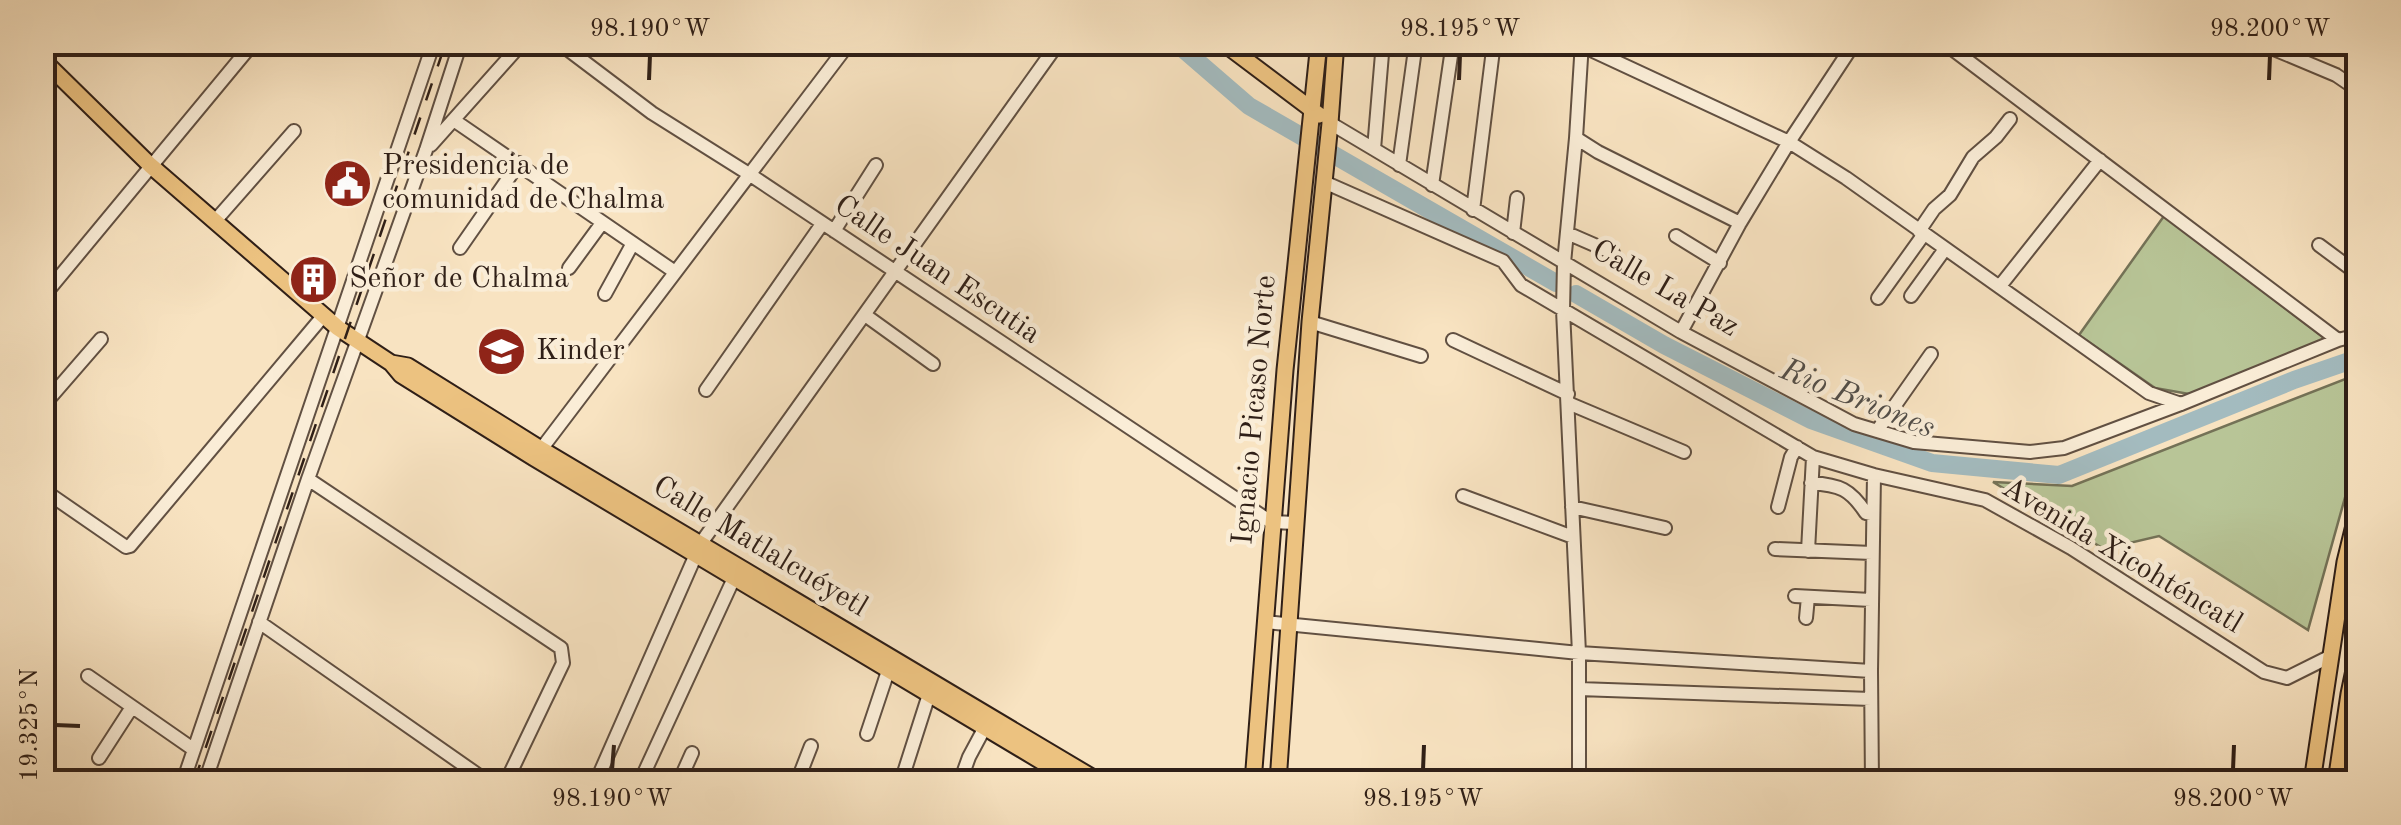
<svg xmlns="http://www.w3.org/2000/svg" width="2401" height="825" font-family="'Old Standard TT',serif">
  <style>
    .green { fill: #b8c597; stroke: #747257; stroke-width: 2.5 }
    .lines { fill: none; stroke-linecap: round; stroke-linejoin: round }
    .river { stroke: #a3bbbf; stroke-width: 18 }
    .minor-casing { stroke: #615042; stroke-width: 16 }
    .major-casing { stroke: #2f1f17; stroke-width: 19 }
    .minor { stroke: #faedd7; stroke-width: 12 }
    .major { stroke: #ecc280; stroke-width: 15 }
    .rail { stroke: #2f1f17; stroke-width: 2.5; stroke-dasharray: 18 18; stroke-linecap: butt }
    .ticks { fill: none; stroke: #2f1f17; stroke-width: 4 }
    .labels { text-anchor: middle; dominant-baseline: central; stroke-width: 9; stroke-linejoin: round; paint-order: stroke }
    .poi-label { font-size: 30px; fill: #2f1f17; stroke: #faedd7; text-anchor: start }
    .street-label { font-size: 30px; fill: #2f1f17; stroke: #faedd7 }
    .water-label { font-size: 32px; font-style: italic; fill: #524e49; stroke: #faedd7 }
    .neatline { fill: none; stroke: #2f1f17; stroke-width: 4 }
    .ticks-label { font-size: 25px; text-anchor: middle; fill: #2f1f17 }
  </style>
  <rect width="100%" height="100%" fill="#f8e3c1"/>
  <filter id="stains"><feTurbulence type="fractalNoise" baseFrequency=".002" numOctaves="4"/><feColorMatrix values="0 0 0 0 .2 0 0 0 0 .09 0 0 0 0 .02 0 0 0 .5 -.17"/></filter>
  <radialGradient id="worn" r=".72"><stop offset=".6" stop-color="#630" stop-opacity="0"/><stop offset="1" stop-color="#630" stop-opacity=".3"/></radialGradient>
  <!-- green -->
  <path class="green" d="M 2164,216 L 2327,340 L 2189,394 L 2155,388 L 2079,335 Z
    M 2358,374 L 2358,451 L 2308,630 L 2159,536 L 2104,549 L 1993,482 L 2072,486 Z"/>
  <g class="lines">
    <!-- river -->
    <path class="river" d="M 1175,42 L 1249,106 L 1556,283
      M 1576,294 L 1664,345 L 1811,420 L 1932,463 L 2059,475 L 2294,380 L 2358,358"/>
    <defs>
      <path id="minor" d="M 558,42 L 652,113 L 749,174 L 1271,522 L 1296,523
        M 1943,42 L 2338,340
        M 2257,42 L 2336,75 L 2358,90
        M 1576,43 L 1789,142 L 1846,178 L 2149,393 L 2181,404
        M 42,54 L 51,42
        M 455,121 L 675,272
        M 1330,123 L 1681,332 L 1854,424 L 1914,442 L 2030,452 L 2064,448 L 2181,404 L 2338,340 L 2358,335
        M 1576,138 L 1598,152 L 1740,223
        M 431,145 L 523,42
        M 1374,149 L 1383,42
        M 1399,165 L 1416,42
        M 1324,182 L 1503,261 L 1521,285 L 1813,457 L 1874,475 L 1985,500 L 2071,548 L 2264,672 L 2287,678 L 2331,656
        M 1432,185 L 1453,42
        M 1473,210 L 1494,42
        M 215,221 L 294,131
        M 834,231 L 876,165
        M 1919,231 L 1934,209 L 1950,195 L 1973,157 L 1996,137 L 2010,119
        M 1513,233 L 1517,198
        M 1567,233 L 1613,253
        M 1676,236 L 1720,263
        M 2319,245 L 2358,274
        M 460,248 L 519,163
        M 569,268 L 602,223
        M 2000,286 L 2100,160
        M 605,294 L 633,243
        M 1911,296 L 1945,249
        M 42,298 L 254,42
        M 1878,298 L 1924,234
        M 865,315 L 933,364
        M 1310,322 L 1421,356
        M 1681,332 L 1740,223 L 1789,142 L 1855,42
        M 1453,340 L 1568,394
        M 706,390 L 822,224
        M 1568,403 L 1684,452
        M 42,407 L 101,339
        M 1877,431 L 1931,354
        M 536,456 L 850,42
        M 308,479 L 561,648 L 563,663 L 506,782
        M 1811,483 C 1840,485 1850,489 1866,513 L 1873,514
        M 42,489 L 126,547 L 130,546 L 324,315
        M 1463,496 L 1573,537
        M 1572,507 L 1665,528
        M 1778,507 L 1791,457 L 1797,447
        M 1775,549 L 1872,553
        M 1808,551 L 1813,457
        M 1795,596 L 1871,600
        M 1806,618 L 1808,597
        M 259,622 L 488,782
        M 1265,622 L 1579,653 L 1871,671
        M 88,676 L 193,749
        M 1579,689 L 1871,699
        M 867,734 L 888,671
        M 2342,736 L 2358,736
        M 99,758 L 132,707
        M 183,782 L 434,42
        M 205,782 L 308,479 L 426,150 L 461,42
        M 596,782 L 701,543 L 1059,42
        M 640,782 L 734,578
        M 679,782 L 692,753
        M 797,782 L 811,746
        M 901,782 L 932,685
        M 960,782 L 969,757 L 984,729
        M 1579,782 L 1579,653 L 1563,310 L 1564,263 L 1576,138 L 1582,42
        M 1872,782 L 1871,671 L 1874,475"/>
      <path id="major" d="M 1222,42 L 1319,115
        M 42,59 L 150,165 L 338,328 L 391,363 L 401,375 L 534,458 L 1076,782
        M 391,363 L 408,366 L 541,449 L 1100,782
        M 1253,782 L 1285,370 L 1319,42
        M 1278,782 L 1310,322 L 1330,123 L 1336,42
        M 2312,782 L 2345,562 L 2358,509
        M 2336,782 L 2349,694 L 2358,651"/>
    </defs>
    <!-- minor casing -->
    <use href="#minor" class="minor-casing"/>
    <!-- major casing -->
    <use href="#major" class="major-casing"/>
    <!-- minor -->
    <use href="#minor" class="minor"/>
    <!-- major -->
    <use href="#major" class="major"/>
    <!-- rail -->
    <path class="rail" d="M 194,782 L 446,42"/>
  </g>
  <!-- ticks -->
  <path class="ticks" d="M 649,80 L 650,55M 1459,80 L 1460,55M 2269,80 L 2270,55M 55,725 L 80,726M 612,770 L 614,745M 1423,770 L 1424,745M 2233,770 L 2234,745"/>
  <!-- icons -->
  <defs>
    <symbol id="civic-disc" viewBox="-11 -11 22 22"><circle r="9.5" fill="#8f2418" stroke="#faedd7"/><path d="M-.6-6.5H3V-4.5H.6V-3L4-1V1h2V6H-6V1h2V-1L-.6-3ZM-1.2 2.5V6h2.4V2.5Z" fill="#fff"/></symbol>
    <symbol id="building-disc" viewBox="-11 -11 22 22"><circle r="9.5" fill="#8f2418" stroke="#faedd7"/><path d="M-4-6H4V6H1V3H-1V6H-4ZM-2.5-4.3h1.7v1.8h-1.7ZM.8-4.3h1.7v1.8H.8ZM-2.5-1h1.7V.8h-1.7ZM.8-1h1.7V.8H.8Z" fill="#fff"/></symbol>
    <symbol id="school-disc" viewBox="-11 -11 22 22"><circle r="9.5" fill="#8f2418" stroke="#faedd7"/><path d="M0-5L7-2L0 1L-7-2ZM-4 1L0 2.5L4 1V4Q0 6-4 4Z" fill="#fff"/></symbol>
  </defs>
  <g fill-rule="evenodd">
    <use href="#civic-disc" x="320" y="156" width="55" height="55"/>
    <use href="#building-disc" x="286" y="252" width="55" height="55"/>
    <use href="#school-disc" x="474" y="324" width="55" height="55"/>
  </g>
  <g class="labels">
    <!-- poi labels -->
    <g class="poi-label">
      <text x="382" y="166">Presidencia de<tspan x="382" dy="34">comunidad de Chalma</tspan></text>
      <text x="349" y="279">Señor de Chalma</text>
      <text x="536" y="351">Kinder</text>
    </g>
    <!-- street labels -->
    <g class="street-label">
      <text transform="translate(937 270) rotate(34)">Calle Juan Escutia</text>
      <text transform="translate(1665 289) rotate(30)">Calle La Paz</text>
      <text transform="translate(1255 410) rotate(-85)">Ignacio Picaso Norte</text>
      <text transform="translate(760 547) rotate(31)">Calle Matlalcuéyetl</text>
      <text transform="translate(2122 556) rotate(31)">Avenida Xicohténcatl</text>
    </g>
    <!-- water labels -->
    <g class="water-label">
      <text transform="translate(1857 400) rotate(22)">Rio Briones</text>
    </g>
  </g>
  <!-- margin -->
  <rect width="2401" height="825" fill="none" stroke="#f8e3c1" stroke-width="110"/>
  <rect x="55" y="55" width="2291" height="715" class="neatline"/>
  <g class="ticks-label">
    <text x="650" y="36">98.190°W</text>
    <text x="1460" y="36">98.195°W</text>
    <text x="2270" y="36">98.200°W</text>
    <text transform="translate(28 725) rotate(-90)" y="9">19.325°N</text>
    <text x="612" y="806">98.190°W</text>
    <text x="1423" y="806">98.195°W</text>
    <text x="2233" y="806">98.200°W</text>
  </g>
  <rect width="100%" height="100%" filter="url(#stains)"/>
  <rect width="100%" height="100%" fill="url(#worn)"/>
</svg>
